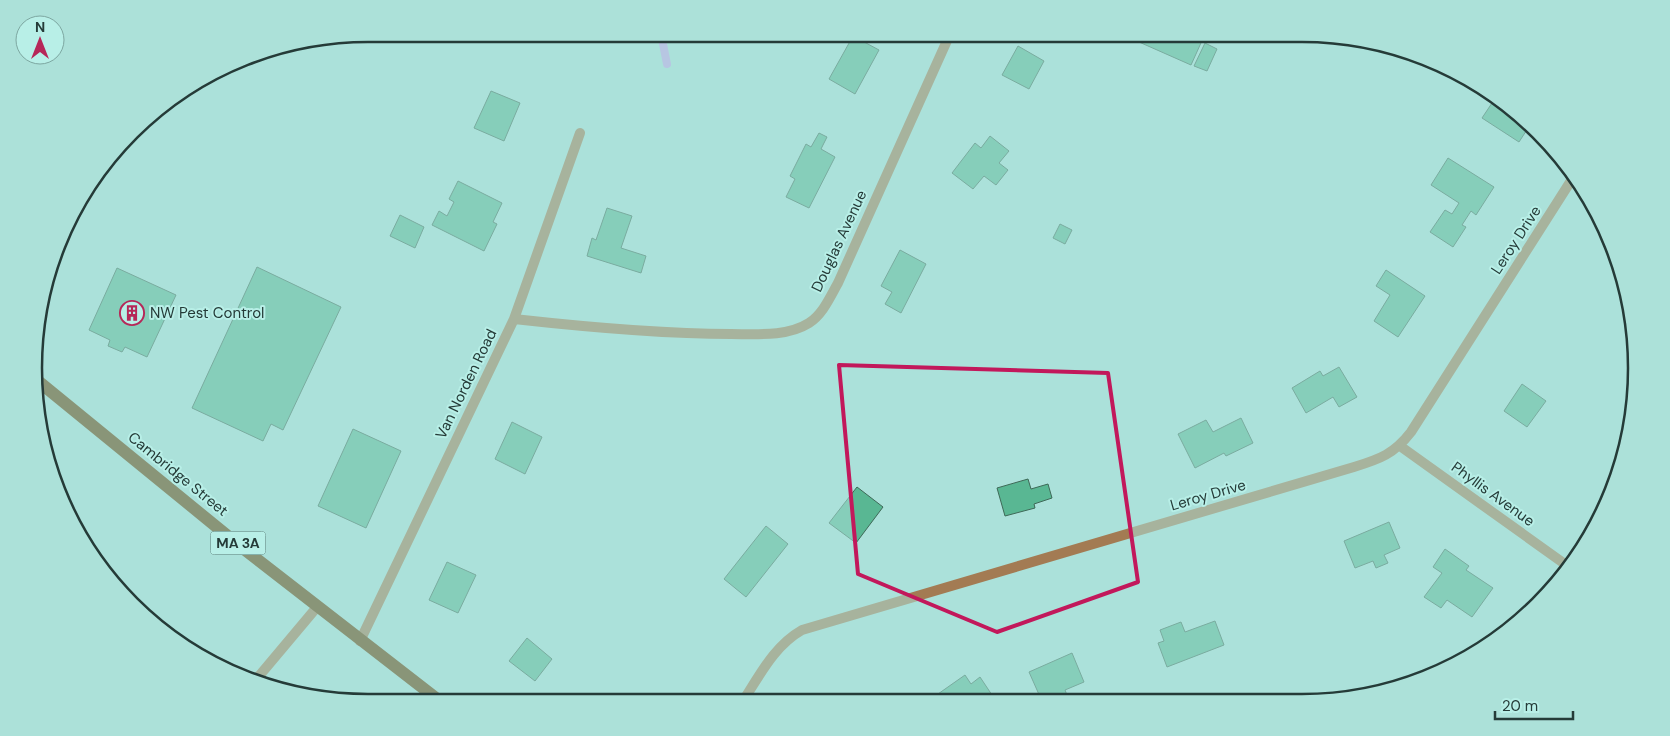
<svg xmlns="http://www.w3.org/2000/svg" width="1670" height="736" font-family="'DM Sans',sans-serif">
  <style>
    .lines { fill: none; stroke-linecap: round; stroke-linejoin: round }
    .stream { stroke: #c6a4eb; stroke-width: 8 }
    .building { fill: #59b793; stroke: #3e6957 }
    .street { stroke: #a37b53; stroke-width: 10 }
    .primary { stroke: #613902; stroke-width: 12 }
    .marked { fill: none; stroke: #c2185b; stroke-width: 4; stroke-linejoin: round }
    .labels { text-anchor: middle; dominant-baseline: central; stroke-width: 4; stroke-linejoin: round; paint-order: stroke }
    .shield { fill: #b8efe7; stroke: #51716c; stroke-width: 1 }
    .shield-label { font-size: 14px; font-weight: bold; fill: #253b38 }
    .street-label { font-size: 15px; fill: #253b38; stroke: #b8efe7 }
    .poi-label { font-size: 15px; fill: #253b38; stroke: #b8efe7; text-anchor: start }
    .rim { fill: none; stroke: #253b38; stroke-width: 2.5 }
  </style>
  <rect width="100%" height="100%" fill="#abe1da"/>
  <g class="lines">
    <!-- stream -->
    <path class="stream" d="M 661,34 L 667,64"/>
  </g>
  <!-- building -->
  <path class="building" d="M 1142,34 L 1205,34 L 1191,65 L 1139,42 Z
    M 853,36 L 879,50 L 855,94 L 829,79 Z
    M 1205,43 L 1217,49 L 1207,71 L 1194,66 Z
    M 1018,46 L 1044,61 L 1029,89 L 1002,75 Z
    M 491,91 L 520,103 L 504,141 L 474,128 Z
    M 1496,97 L 1523,117 L 1530,125 L 1519,142 L 1482,118 Z
    M 819,133 L 827,137 L 821,149 L 835,157 L 809,208 L 786,197 L 795,179 L 790,176 L 806,144 L 811,147 Z
    M 990,136 L 1009,151 L 999,163 L 1008,170 L 996,185 L 984,176 L 973,189 L 952,173 L 975,143 L 981,148 Z
    M 1448,158 L 1494,187 L 1476,215 L 1471,211 L 1462,225 L 1466,227 L 1453,247 L 1430,232 L 1445,210 L 1452,214 L 1459,203 L 1431,185 Z
    M 458,181 L 502,203 L 493,222 L 497,224 L 484,251 L 432,225 L 439,211 L 447,216 L 454,202 L 449,199 Z
    M 607,208 L 632,216 L 621,248 L 646,256 L 641,273 L 587,256 L 592,238 L 596,240 Z
    M 400,215 L 424,227 L 415,248 L 390,236 Z
    M 1060,224 L 1072,230 L 1065,244 L 1053,238 Z
    M 900,250 L 926,264 L 901,313 L 885,304 L 892,292 L 881,286 Z
    M 257,267 L 341,307 L 283,430 L 271,424 L 263,441 L 192,408 Z
    M 117,268 L 176,295 L 147,357 L 125,347 L 122,352 L 108,346 L 110,340 L 89,330 Z
    M 1386,270 L 1425,296 L 1398,337 L 1374,321 L 1390,295 L 1376,286 Z
    M 1339,367 L 1357,397 L 1339,407 L 1333,397 L 1306,413 L 1292,388 L 1320,371 L 1323,376 Z
    M 1522,384 L 1546,401 L 1527,427 L 1504,411 Z
    M 1241,418 L 1253,443 L 1226,456 L 1224,453 L 1195,468 L 1178,434 L 1206,420 L 1213,432 Z
    M 512,422 L 542,437 L 525,474 L 495,459 Z
    M 353,429 L 401,451 L 366,528 L 318,506 Z
    M 1028,479 L 1031,489 L 1048,484 L 1052,498 L 1034,504 L 1035,508 L 1005,516 L 997,488 Z
    M 857,487 L 883,507 L 856,543 L 829,523 Z
    M 1389,522 L 1400,548 L 1384,555 L 1388,563 L 1376,568 L 1373,561 L 1355,568 L 1344,541 Z
    M 766,526 L 788,544 L 746,597 L 724,579 Z
    M 1445,549 L 1469,566 L 1466,570 L 1493,588 L 1472,617 L 1447,600 L 1441,608 L 1424,597 L 1442,573 L 1433,567 Z
    M 447,562 L 476,575 L 458,613 L 429,600 Z
    M 1215,621 L 1224,645 L 1167,667 L 1158,643 L 1164,641 L 1160,630 L 1181,622 L 1185,632 Z
    M 527,638 L 552,659 L 535,681 L 509,661 Z
    M 1072,653 L 1084,682 L 1065,690 L 1067,695 L 1056,700 L 1052,694 L 1041,699 L 1029,672 Z
    M 965,675 L 971,684 L 980,677 L 992,695 L 984,700 L 928,701 Z"/>
  <g class="lines">
    <!-- street -->
    <path class="street" d="M 514,319 C 586,327 659,334 731,334 C 755,334 787,337 809,323 C 823,314 830,297 838,283 L 950,34
      M 1400,446 L 1569,567
      M 360,641 L 514,319 L 580,133
      M 254,682 L 317,607
      M 743,701 C 760,675 774,646 802,630 L 1354,467 C 1380,459 1394,454 1411,432 L 1574,176"/>
    <!-- primary -->
    <path class="primary" d="M 38,381 L 240,546 L 441,702"/>
  </g>
  <!-- marked area -->
  <path d="M0 0H1670V736H0ZM 839,365 L 1108,373 L 1138,582 L 997,632 L 858,574 Z" fill="#abe1da" fill-opacity=".55" fill-rule="evenodd"/>
  <path class="marked" d="M 839,365 L 1108,373 L 1138,582 L 997,632 L 858,574 Z"/>
  <!-- icons -->
  <defs>
    <symbol id="building-ring" viewBox="-11 -11 22 22"><circle r="9.5" fill="#b8efe7" stroke="#b62758" stroke-width="1.5"/><path d="M-4-6H4V6H1V3H-1V6H-4ZM-2.5-4.3h1.7v1.8h-1.7ZM.8-4.3h1.7v1.8H.8ZM-2.5-1h1.7V.8h-1.7ZM.8-1h1.7V.8H.8Z" fill="#b62758"/></symbol>
  </defs>
  <g fill-rule="evenodd">
    <use href="#building-ring" x="118" y="299" width="28" height="28"/>
  </g>
  <g class="labels">
    <!-- shield labels -->
    <rect class="shield" x="210.5" y="531.5" width="55" height="23" rx="4"/>
    <g class="shield-label">
      <text x="238" y="543">MA 3A</text>
    </g>
    <!-- street labels -->
    <g class="street-label">
      <text transform="translate(1516 240) rotate(-57)">Leroy Drive</text>
      <text transform="translate(839 241) rotate(-65)">Douglas Avenue</text>
      <text transform="translate(466 384) rotate(-64)">Van Norden Road</text>
      <text transform="translate(178 474) rotate(39)">Cambridge Street</text>
      <text transform="translate(1493 494) rotate(36)">Phyllis Avenue</text>
      <text transform="translate(1208 495) rotate(-16)">Leroy Drive</text>
    </g>
    <!-- poi labels -->
    <g class="poi-label">
      <text x="150" y="313">NW Pest Control</text>
    </g>
  </g>
  <!-- crop -->
  <path d="M0 0H1670V736H0ZM368 42H1302A326 326 0 0 1 1628 368V368A326 326 0 0 1 1302 694H368A326 326 0 0 1 42 368V368A326 326 0 0 1 368 42Z" fill="#ace1d9" fill-rule="evenodd"/>
  <path class="rim" d="M368 42H1302A326 326 0 0 1 1628 368V368A326 326 0 0 1 1302 694H368A326 326 0 0 1 42 368V368A326 326 0 0 1 368 42Z"/>
  <!-- north arrow -->
  <g transform="translate(40 40)"><circle r="24" fill="#b8efe7" stroke="#7da7a1"/>
  <path d="M0-4L9 19L0 12L-9 19Z" fill="#b62758"/>
  <text y="-8" font-size="14" font-weight="bold" text-anchor="middle" fill="#253b38">N</text>
  </g>
  <!-- scale -->
  <path d="M1495 711v8h78v-8" fill="none" stroke="#253b38" stroke-width="2.5"/>
  <text x="1502" y="711" font-size="15" fill="#253b38" stroke="#b8efe7" stroke-width="4" paint-order="stroke">20 m</text>
</svg>
